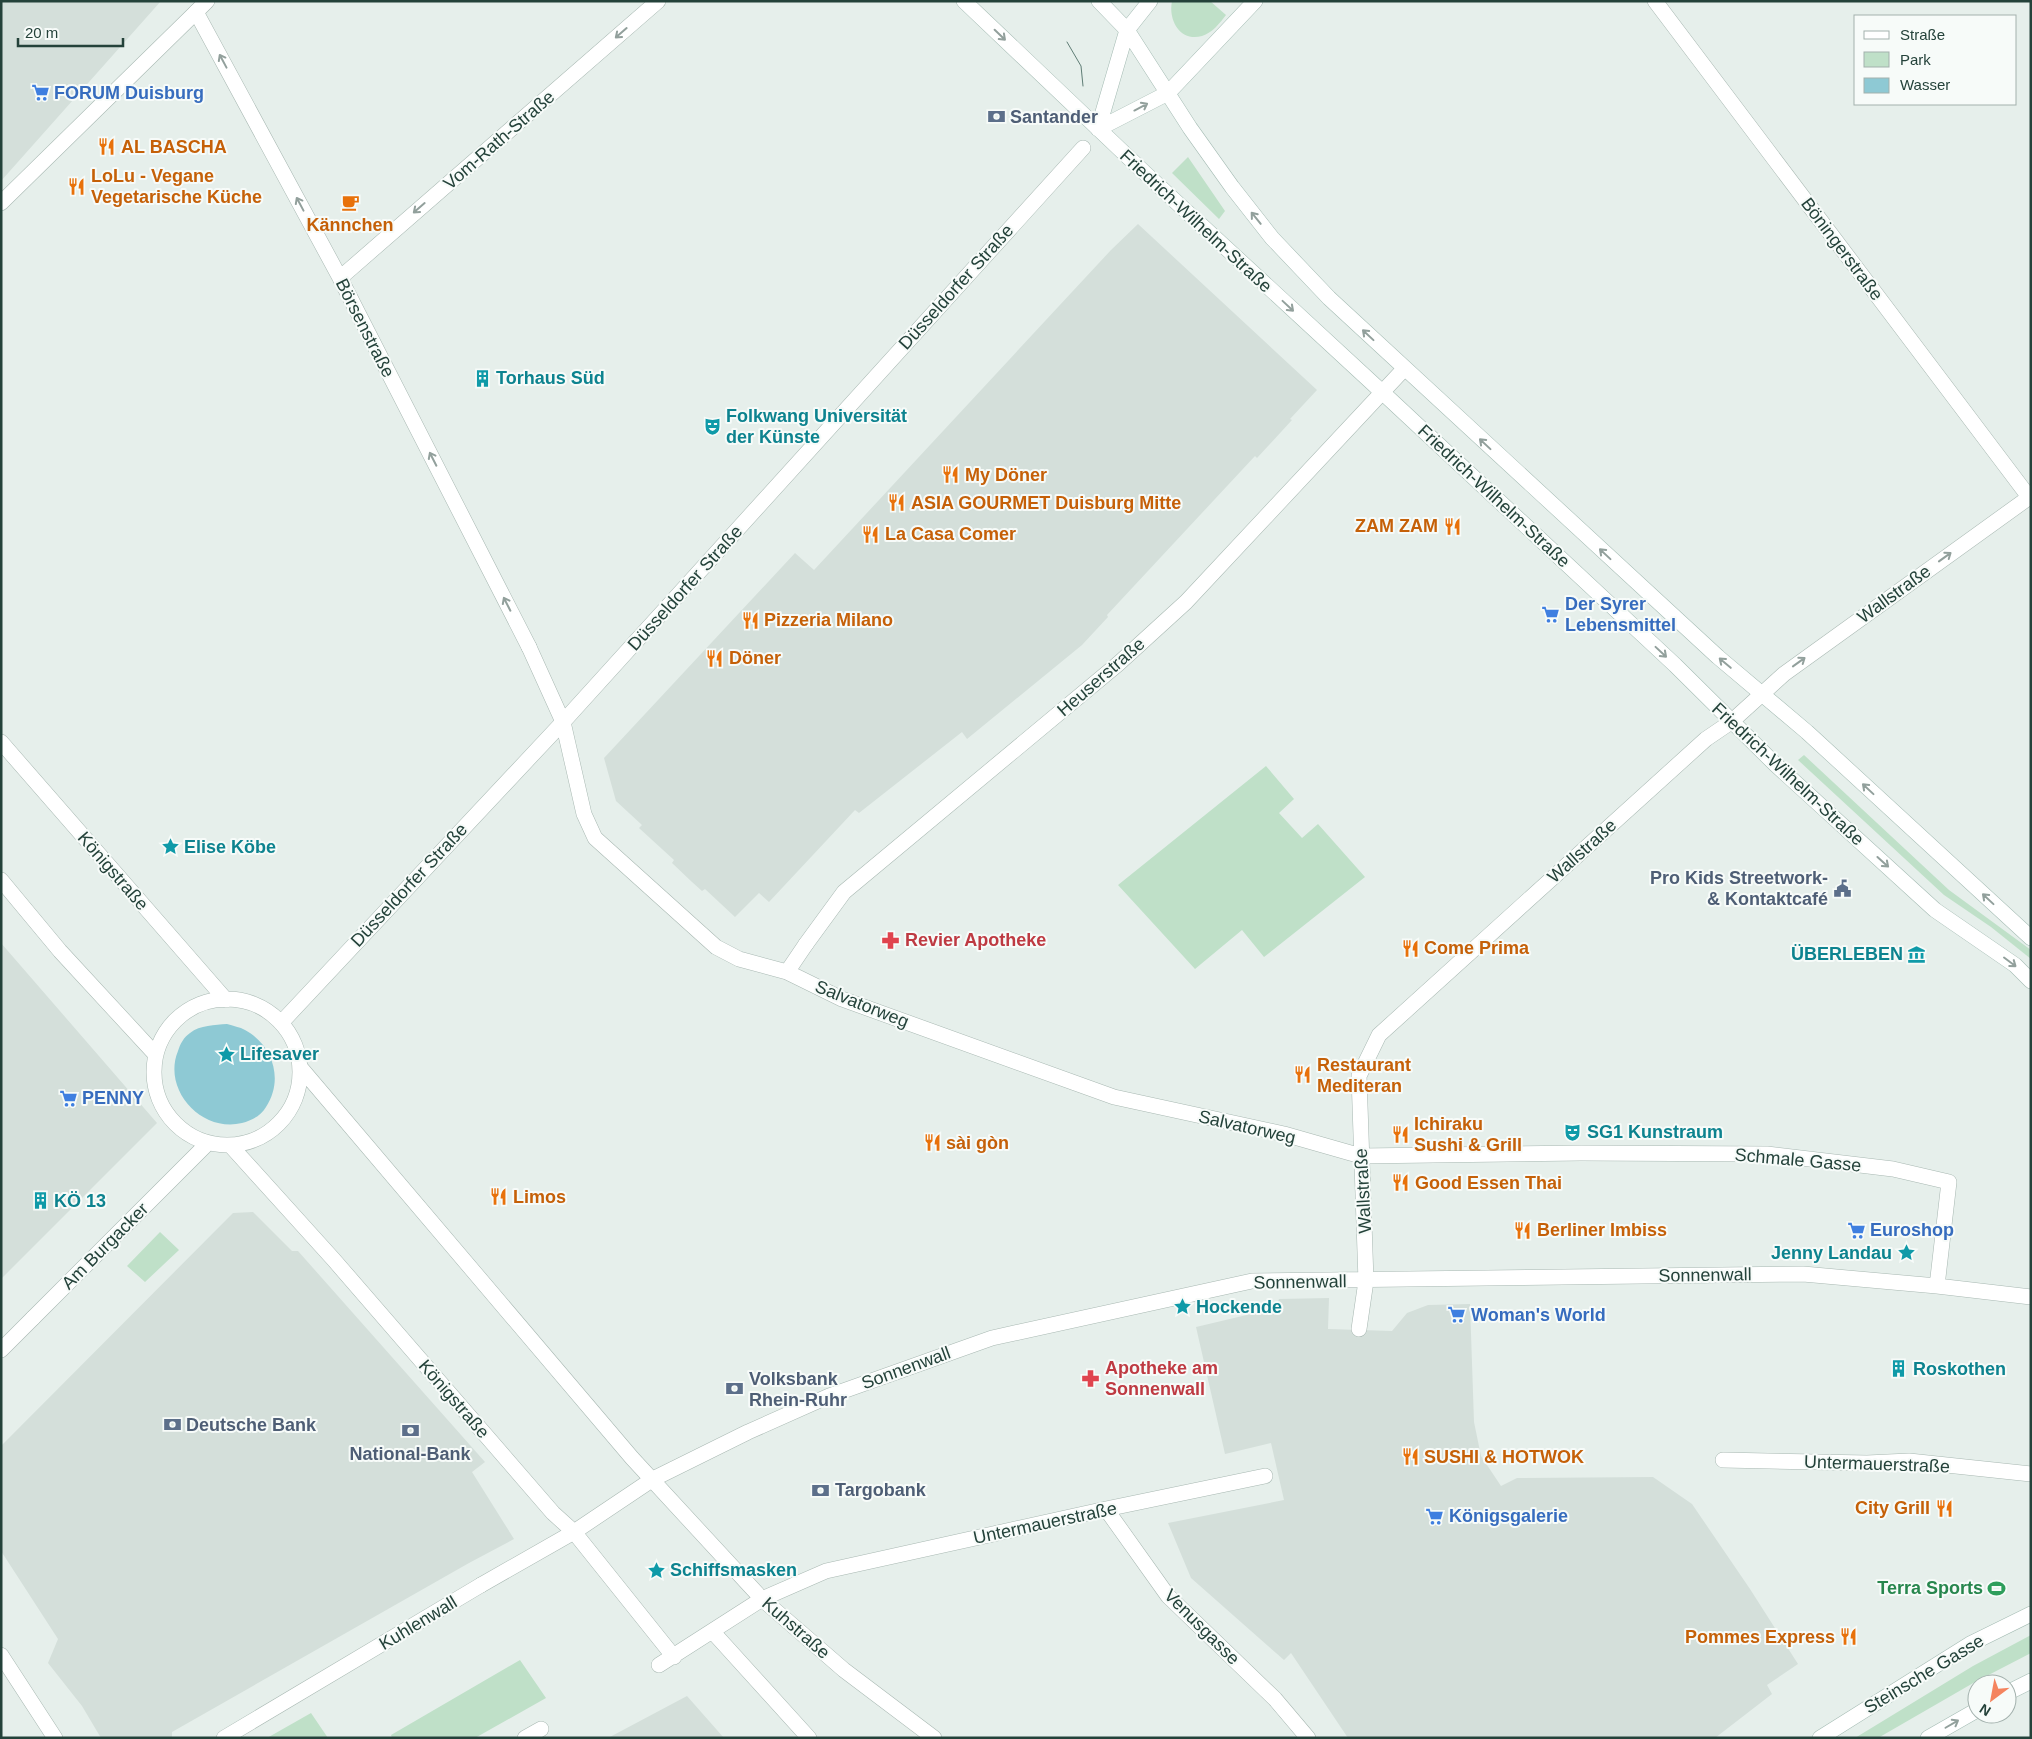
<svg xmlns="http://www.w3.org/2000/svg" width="2032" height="1739" font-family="Helvetica,sans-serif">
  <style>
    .built { fill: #d4dfda }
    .green { fill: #bfe0c8 }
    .water { fill: #8ec9d4 }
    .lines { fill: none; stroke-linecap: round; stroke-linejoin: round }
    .pedestrian-casing { stroke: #a8b8b2; stroke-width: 16 }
    .minor-casing { stroke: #a8b8b2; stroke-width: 16 }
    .secondary-casing { stroke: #a4bbb3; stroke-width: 16 }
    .pedestrian { stroke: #fff; stroke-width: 15 }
    .minor { stroke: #fff; stroke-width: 15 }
    .secondary { stroke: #fff; stroke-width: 15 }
    .tram { stroke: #5f7d75; stroke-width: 1 }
    .oneway { stroke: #92a09c }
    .labels { text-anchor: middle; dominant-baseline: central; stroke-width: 4; stroke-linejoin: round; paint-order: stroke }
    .shop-label { font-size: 18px; font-weight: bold; fill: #366cbe; stroke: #f7fbf9; text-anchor: start }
    .service-label { font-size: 18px; font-weight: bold; fill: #4e5e75; stroke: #f7fbf9; text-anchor: start }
    .street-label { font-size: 18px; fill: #24423a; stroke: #f7fbf9 }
    .food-label { font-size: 18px; font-weight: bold; fill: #c56008; stroke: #f7fbf9; text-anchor: start }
    .culture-label { font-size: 18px; font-weight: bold; fill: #0d838f; stroke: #f7fbf9; text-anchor: start }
    .health-label { font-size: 18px; font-weight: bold; fill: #be3a42; stroke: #f7fbf9; text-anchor: start }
    .leisure-label { font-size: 18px; font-weight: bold; fill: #27864d; stroke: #f7fbf9; text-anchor: end }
  </style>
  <rect width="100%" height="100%" fill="#e6efeb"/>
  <!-- built -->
  <path class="built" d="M 1,1 L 161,1 L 1,181 Z
    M 1138,224 L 1317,390 L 1290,419 L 1292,420 L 1257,458 L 1255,456 L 1107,615 L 1108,617 L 1082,645 L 967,739 L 962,732 L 859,813 L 855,810 L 769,902 L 759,893 L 735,917 L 705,889 L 702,891 L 692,882 L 672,863 L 674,860 L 639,828 L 642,825 L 616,801 L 604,758 L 795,553 L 814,570 L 1111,250 Z
    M 1,943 L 157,1123 L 1,1279 Z
    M 253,1212 L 292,1251 L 298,1251 L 485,1462 L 472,1472 L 514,1539 L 469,1563 L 172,1732 L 172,1738 L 101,1738 L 82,1706 L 48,1663 L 58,1639 L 1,1551 L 1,1446 L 233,1213 Z
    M 1329,1298 L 1328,1329 L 1392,1331 L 1407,1313 L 1428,1305 L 1470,1304 L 1474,1422 L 1481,1456 L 1501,1486 L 1517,1478 L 1653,1477 L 1692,1504 L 1750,1589 L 1798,1664 L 1767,1685 L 1772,1694 L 1715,1738 L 1348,1738 L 1291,1653 L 1284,1660 L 1191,1578 L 1168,1523 L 1284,1500 L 1271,1443 L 1225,1454 L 1196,1327 L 1276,1308 L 1279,1299 Z
    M 687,1696 L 724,1738 L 608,1738 Z"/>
  <!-- green -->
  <path class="green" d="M 1172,1 L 1210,1 L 1226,15 C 1220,23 1212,33 1202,36 C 1180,42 1168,20 1172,1 Z
    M 1188,157 L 1225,211 L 1219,219 L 1172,173 Z
    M 1804,755 L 1949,890 L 2031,950 L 2031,959 L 1991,927 L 1944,895 L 1798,760 Z
    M 1266,766 L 1294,799 L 1279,813 L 1302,838 L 1318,824 L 1365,877 L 1264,957 L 1242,930 L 1195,969 L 1118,885 Z
    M 160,1232 L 179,1250 L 145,1282 L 127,1266 Z
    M 2031,1635 L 2031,1653 L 1975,1682 L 1878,1738 L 1855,1738 L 1973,1666 Z
    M 520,1660 L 546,1698 L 475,1738 L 392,1738 L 391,1735 Z
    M 311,1713 L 328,1738 L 267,1738 Z"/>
  <!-- water -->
  <path class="water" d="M 227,1024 C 233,1026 240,1027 245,1030 C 273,1045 284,1080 266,1107 C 261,1116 252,1120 242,1123 C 202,1133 162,1090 178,1051 C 180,1044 184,1037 190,1033 C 200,1025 215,1025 227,1024 Z"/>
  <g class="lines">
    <defs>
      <path id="pedestrian" d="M 1,203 L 196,12
        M 529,647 L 563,722 L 584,814 L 595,838 L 716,947 L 739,959 L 787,972 L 842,999 L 1114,1097 L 1284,1134 L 1361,1156 L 1581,1153 L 1767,1154 L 1893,1169 L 1949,1182 L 1937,1286
        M 1,742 L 226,1000
        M 1,880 L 60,951 L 156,1055
        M 787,972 L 806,944
        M154 1072a73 73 0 1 1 146 0a73 73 0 1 1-146 0Z
        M 281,1023 L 563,722 L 1083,148
        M 300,1067 L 632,1458 L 762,1599 L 844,1670 L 934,1738
        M 230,1145 L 334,1260 L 553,1513 L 574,1532 L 674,1657
        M 33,1318 L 208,1143
        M 1359,1329 L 1366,1281 L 1359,1076 L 1379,1035 L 1706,739 L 1731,722
        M 1106,1509 L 1168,1596 L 1275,1699 L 1308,1738
        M 481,1585 L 574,1532 L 653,1479 L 748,1432 L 829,1396 L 992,1338 L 1252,1281 L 1803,1274 L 1937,1286 L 2031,1297
        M 712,1631 L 809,1738
        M 659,1665 L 762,1599 L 826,1571 L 1106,1509 L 1265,1476"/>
      <path id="minor" d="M 207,1 L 196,12 L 340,278 L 529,647
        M 1655,1 L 2029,497
        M 340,278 L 658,1
        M 1731,722 L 1784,674 L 2031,496
        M 806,944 L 844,892 L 1118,664 L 1186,602 L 1404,369
        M 1,1350 L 33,1318
        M 1723,1460 L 1867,1463 L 1909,1461 L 2031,1474
        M 1,1655 L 55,1738
        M 224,1738 L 481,1585
        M 525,1738 L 541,1729"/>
      <path id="secondary" d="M 964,1 L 1147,175 L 1382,392 L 1675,665 L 1775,764 L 1935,910 L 2015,965 L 2031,981
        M 1099,1 L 1127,30 L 1190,128 L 1232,187 L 1272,238 L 1329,298 L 1718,657 L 1807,732 L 2031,938
        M 1098,129 L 1168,93 L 1255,1
        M 1098,129 L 1127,30 L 1150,1
        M 2007,1693 L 2031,1681
        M 1820,1738 L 1970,1644 L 2031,1614
        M 1928,1738 L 1977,1710"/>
    </defs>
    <!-- pedestrian casing -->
    <use href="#pedestrian" class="pedestrian-casing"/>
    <!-- minor casing -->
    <use href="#minor" class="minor-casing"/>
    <!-- secondary casing -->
    <use href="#secondary" class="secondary-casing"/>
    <!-- pedestrian -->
    <use href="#pedestrian" class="pedestrian"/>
    <!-- minor -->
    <use href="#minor" class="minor"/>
    <!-- secondary -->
    <use href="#secondary" class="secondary"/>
    <!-- tram -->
    <path class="tram" d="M 1067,42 L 1081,66 L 1083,86"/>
  </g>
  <!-- one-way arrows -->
  <defs><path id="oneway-shaft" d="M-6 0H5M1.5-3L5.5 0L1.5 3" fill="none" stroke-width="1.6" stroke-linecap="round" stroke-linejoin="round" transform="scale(1.25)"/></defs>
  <g class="oneway">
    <use href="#oneway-shaft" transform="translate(621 33) rotate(139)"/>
    <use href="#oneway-shaft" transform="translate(1000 35) rotate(44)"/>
    <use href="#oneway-shaft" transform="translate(223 61) rotate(-118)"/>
    <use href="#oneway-shaft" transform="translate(1141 107) rotate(-28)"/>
    <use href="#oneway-shaft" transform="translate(300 204) rotate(-118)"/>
    <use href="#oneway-shaft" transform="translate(419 208) rotate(139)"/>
    <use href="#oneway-shaft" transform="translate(1256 218) rotate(-129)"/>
    <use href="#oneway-shaft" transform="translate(1288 306) rotate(43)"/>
    <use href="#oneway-shaft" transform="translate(1368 335) rotate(-137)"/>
    <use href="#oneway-shaft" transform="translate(1485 444) rotate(-137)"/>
    <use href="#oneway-shaft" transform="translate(433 459) rotate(-117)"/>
    <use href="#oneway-shaft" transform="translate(1605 554) rotate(-137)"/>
    <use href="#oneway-shaft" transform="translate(1945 557) rotate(-36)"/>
    <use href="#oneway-shaft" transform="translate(507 604) rotate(-117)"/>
    <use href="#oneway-shaft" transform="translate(1661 652) rotate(43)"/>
    <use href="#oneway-shaft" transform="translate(1799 662) rotate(-36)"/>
    <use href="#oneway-shaft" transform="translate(1725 663) rotate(-140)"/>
    <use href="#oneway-shaft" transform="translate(1868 789) rotate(-137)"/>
    <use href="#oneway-shaft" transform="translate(1883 862) rotate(42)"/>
    <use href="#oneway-shaft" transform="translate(1988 899) rotate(-137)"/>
    <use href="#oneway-shaft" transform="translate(2010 962) rotate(37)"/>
    <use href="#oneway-shaft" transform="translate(1952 1724) rotate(-30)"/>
  </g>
  <!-- icons -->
  <defs>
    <symbol id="supermarket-bare" viewBox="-9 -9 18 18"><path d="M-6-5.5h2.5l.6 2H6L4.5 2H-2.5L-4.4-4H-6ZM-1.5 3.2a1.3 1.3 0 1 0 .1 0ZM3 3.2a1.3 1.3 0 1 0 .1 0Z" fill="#3f7fe0" stroke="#f7fbf9" stroke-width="2.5" paint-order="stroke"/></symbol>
    <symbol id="bank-bare" viewBox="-9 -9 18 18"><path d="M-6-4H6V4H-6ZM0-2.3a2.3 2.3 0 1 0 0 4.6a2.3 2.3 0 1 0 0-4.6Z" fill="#5c6f8a" stroke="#f7fbf9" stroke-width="2.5" paint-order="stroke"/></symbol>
    <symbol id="restaurant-bare" viewBox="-9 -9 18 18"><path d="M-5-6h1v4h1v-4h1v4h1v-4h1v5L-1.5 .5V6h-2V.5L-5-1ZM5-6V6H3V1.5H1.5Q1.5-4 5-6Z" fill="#e8710a" stroke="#f7fbf9" stroke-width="2.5" paint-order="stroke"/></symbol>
    <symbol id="cafe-bare" viewBox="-9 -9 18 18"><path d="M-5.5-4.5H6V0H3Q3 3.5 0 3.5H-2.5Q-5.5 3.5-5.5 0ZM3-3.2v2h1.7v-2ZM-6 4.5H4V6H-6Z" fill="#e8710a" stroke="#f7fbf9" stroke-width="2.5" paint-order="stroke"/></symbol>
    <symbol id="building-bare" viewBox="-9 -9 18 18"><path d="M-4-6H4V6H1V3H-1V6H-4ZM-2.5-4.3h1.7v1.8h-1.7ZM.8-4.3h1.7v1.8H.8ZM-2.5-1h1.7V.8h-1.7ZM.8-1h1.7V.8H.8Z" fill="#0f9aa8" stroke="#f7fbf9" stroke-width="2.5" paint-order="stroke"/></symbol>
    <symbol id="theatre-bare" viewBox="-9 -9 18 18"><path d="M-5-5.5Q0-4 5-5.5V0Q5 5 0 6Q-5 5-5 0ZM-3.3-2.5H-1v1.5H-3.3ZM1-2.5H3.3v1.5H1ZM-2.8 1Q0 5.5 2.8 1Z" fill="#0f9aa8" stroke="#f7fbf9" stroke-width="2.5" paint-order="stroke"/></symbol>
    <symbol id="sight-bare" viewBox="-9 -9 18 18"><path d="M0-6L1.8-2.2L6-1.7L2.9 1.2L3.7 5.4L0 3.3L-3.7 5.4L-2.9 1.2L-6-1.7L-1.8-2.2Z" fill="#0f9aa8" stroke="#f7fbf9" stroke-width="2.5" paint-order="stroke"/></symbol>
    <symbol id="civic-bare" viewBox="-9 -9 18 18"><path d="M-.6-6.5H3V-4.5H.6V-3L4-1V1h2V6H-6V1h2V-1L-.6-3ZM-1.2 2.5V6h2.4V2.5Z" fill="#5c6f8a" stroke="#f7fbf9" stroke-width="2.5" paint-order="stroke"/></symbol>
    <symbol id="pharmacy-bare" viewBox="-9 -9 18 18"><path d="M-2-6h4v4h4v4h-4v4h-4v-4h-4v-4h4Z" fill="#e0444e" stroke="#f7fbf9" stroke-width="2.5" paint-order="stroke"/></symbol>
    <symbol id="museum-bare" viewBox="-9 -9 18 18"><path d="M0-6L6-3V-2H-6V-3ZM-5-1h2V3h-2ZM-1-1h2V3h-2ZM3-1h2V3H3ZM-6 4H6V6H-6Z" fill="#0f9aa8" stroke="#f7fbf9" stroke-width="2.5" paint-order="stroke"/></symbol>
    <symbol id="stadium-bare" viewBox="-9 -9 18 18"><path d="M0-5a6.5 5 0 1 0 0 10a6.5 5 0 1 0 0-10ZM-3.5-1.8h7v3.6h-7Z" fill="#2e9e5b" stroke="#f7fbf9" stroke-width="2.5" paint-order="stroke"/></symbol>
  </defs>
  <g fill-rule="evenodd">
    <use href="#supermarket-bare" x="28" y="80" width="25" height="25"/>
    <use href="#bank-bare" x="984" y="104" width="25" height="25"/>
    <use href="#restaurant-bare" x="94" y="134" width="25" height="25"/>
    <use href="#restaurant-bare" x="64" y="174" width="25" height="25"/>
    <use href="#cafe-bare" x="338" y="190" width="25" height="25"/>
    <use href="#building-bare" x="470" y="366" width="25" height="25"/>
    <use href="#theatre-bare" x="700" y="414" width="25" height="25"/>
    <use href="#restaurant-bare" x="938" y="462" width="25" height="25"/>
    <use href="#restaurant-bare" x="884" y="490" width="25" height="25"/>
    <use href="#restaurant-bare" x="1440" y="514" width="25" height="25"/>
    <use href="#restaurant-bare" x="858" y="522" width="25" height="25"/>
    <use href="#supermarket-bare" x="1538" y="602" width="25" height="25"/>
    <use href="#restaurant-bare" x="738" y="608" width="25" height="25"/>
    <use href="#restaurant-bare" x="702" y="646" width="25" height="25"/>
    <use href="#sight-bare" x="158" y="834" width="25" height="25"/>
    <use href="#civic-bare" x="1830" y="876" width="25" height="25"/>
    <use href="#pharmacy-bare" x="878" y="928" width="25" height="25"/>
    <use href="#restaurant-bare" x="1398" y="936" width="25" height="25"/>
    <use href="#museum-bare" x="1904" y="942" width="25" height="25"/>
    <use href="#sight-bare" x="214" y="1042" width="25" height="25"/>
    <use href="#restaurant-bare" x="1290" y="1062" width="25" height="25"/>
    <use href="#supermarket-bare" x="56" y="1086" width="25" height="25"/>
    <use href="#theatre-bare" x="1560" y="1120" width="25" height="25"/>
    <use href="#restaurant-bare" x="1388" y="1122" width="25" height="25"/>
    <use href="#restaurant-bare" x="920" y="1130" width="25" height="25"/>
    <use href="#restaurant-bare" x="1388" y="1170" width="25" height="25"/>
    <use href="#restaurant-bare" x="486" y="1184" width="25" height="25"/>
    <use href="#building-bare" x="28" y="1188" width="25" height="25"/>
    <use href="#restaurant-bare" x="1510" y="1218" width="25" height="25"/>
    <use href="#supermarket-bare" x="1844" y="1218" width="25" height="25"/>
    <use href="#sight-bare" x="1894" y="1240" width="25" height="25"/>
    <use href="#sight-bare" x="1170" y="1294" width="25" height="25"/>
    <use href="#supermarket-bare" x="1444" y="1302" width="25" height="25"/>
    <use href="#building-bare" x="1886" y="1356" width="25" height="25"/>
    <use href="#pharmacy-bare" x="1078" y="1366" width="25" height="25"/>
    <use href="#bank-bare" x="722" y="1376" width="25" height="25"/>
    <use href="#bank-bare" x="160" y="1412" width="25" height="25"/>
    <use href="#bank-bare" x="398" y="1418" width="25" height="25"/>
    <use href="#restaurant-bare" x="1398" y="1444" width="25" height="25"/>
    <use href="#bank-bare" x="808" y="1478" width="25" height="25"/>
    <use href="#restaurant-bare" x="1932" y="1496" width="25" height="25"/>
    <use href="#supermarket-bare" x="1422" y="1504" width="25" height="25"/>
    <use href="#sight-bare" x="644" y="1558" width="25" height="25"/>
    <use href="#stadium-bare" x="1984" y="1576" width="25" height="25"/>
    <use href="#restaurant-bare" x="1836" y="1624" width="25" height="25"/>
  </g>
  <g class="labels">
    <!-- shop labels -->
    <g class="shop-label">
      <text x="54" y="93">FORUM Duisburg</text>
      <text x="1565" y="604">Der Syrer<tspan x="1565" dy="21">Lebensmittel</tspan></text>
      <text x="82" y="1098">PENNY</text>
      <text x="1870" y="1230">Euroshop</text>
      <text x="1471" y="1315">Woman's World</text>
      <text x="1449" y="1516">Königsgalerie</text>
    </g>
    <!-- service labels -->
    <g class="service-label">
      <text x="1010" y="117">Santander</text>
      <text x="1828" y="878" text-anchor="end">Pro Kids Streetwork-<tspan x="1828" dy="21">&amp; Kontaktcafé</tspan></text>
      <text x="749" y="1379">Volksbank<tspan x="749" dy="21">Rhein-Ruhr</tspan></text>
      <text x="186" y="1425">Deutsche Bank</text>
      <text x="410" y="1454" text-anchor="middle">National-Bank</text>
      <text x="835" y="1490">Targobank</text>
    </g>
    <!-- street labels -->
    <g class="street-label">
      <text transform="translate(499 140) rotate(-41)">Vom-Rath-Straße</text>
      <text transform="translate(1196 221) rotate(43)">Friedrich-Wilhelm-Straße</text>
      <text transform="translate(1842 249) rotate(53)">Böningerstraße</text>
      <text transform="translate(956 287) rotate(-48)">Düsseldorfer Straße</text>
      <text transform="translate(365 328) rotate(63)">Börsenstraße</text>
      <text transform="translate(1494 496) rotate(43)">Friedrich-Wilhelm-Straße</text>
      <text transform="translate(685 588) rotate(-48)">Düsseldorfer Straße</text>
      <text transform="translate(1894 594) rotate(-36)">Wallstraße</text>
      <text transform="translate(1101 677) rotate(-41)">Heuserstraße</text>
      <text transform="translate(1788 774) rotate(43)">Friedrich-Wilhelm-Straße</text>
      <text transform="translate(1582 851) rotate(-42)">Wallstraße</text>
      <text transform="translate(113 871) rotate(49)">Königstraße</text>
      <text transform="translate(409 885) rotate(-47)">Düsseldorfer Straße</text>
      <text transform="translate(862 1004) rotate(22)">Salvatorweg</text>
      <text transform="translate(1247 1127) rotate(13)">Salvatorweg</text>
      <text transform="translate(1798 1160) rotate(5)">Schmale Gasse</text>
      <text transform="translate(1363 1191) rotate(-93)">Wallstraße</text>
      <text transform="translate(105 1246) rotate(-45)">Am Burgacker</text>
      <text transform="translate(1705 1275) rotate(-1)">Sonnenwall</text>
      <text transform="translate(1300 1282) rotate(-1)">Sonnenwall</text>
      <text transform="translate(906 1368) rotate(-20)">Sonnenwall</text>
      <text transform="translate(454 1399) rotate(49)">Königstraße</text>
      <text transform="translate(1877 1464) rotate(2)">Untermauerstraße</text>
      <text transform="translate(1045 1523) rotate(-12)">Untermauerstraße</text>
      <text transform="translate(418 1623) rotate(-31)">Kuhlenwall</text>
      <text transform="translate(1202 1627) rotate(45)">Venusgasse</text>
      <text transform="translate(796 1628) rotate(41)">Kuhstraße</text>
      <text transform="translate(1924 1674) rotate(-31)">Steinsche Gasse</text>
    </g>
    <!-- food labels -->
    <g class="food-label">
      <text x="121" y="147">AL BASCHA</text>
      <text x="91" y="176">LoLu - Vegane<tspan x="91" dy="21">Vegetarische Küche</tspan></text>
      <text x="350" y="225" text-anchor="middle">Kännchen</text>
      <text x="965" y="475">My Döner</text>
      <text x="911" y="503">ASIA GOURMET Duisburg Mitte</text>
      <text x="1438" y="526" text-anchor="end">ZAM ZAM</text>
      <text x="885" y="534">La Casa Comer</text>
      <text x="764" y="620">Pizzeria Milano</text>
      <text x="729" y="658">Döner</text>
      <text x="1424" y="948">Come Prima</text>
      <text x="1317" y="1065">Restaurant<tspan x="1317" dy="21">Mediteran</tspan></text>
      <text x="1414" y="1124">Ichiraku<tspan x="1414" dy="21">Sushi &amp; Grill</tspan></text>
      <text x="946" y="1143">sài gòn</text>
      <text x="1415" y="1183">Good Essen Thai</text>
      <text x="513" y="1197">Limos</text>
      <text x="1537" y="1230">Berliner Imbiss</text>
      <text x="1424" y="1457">SUSHI &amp; HOTWOK</text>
      <text x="1930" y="1508" text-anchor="end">City Grill</text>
      <text x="1835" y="1637" text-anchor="end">Pommes Express</text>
    </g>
    <!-- culture labels -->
    <g class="culture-label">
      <text x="496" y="378">Torhaus Süd</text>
      <text x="726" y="416">Folkwang Universität<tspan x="726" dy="21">der Künste</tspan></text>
      <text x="184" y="847">Elise Köbe</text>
      <text x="1903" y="954" text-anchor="end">ÜBERLEBEN</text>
      <text x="240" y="1054">Lifesaver</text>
      <text x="1587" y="1132">SG1 Kunstraum</text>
      <text x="54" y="1201">KÖ 13</text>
      <text x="1892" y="1253" text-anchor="end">Jenny Landau</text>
      <text x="1196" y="1307">Hockende</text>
      <text x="1913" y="1369">Roskothen</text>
      <text x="670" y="1570">Schiffsmasken</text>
    </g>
    <!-- health labels -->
    <g class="health-label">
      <text x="905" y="940">Revier Apotheke</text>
      <text x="1105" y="1368">Apotheke am<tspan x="1105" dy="21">Sonnenwall</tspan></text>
    </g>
    <!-- leisure labels -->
    <g class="leisure-label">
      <text x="1983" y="1588">Terra Sports</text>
    </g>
  </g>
  <!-- border -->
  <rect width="2032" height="1739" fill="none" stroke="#24423a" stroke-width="5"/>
  <!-- legend -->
  <rect x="1854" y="15" width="162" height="90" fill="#f7fbf9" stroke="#a3b1ad"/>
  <rect x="1864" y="31" width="25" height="8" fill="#ffffff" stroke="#a3b1ad"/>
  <text x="1900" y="40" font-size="15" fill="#24423a">Straße</text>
  <rect x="1864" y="52" width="25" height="15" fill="#bfe0c8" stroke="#a3b1ad"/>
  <text x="1900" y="65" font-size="15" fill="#24423a">Park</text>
  <rect x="1864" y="78" width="25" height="15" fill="#8ec9d4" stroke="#a3b1ad"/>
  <text x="1900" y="90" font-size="15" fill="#24423a">Wasser</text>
  <!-- north arrow -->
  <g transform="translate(1992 1699) rotate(212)"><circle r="24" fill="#f7fbf9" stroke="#a3b1ad"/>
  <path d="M0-4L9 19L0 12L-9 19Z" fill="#f4845f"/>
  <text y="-8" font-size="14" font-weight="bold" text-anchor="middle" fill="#24423a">N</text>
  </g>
  <!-- scale -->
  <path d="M18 38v8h105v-8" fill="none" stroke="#24423a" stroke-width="2.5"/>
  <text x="25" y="38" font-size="15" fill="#24423a" stroke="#f7fbf9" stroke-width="4" paint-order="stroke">20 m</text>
</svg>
